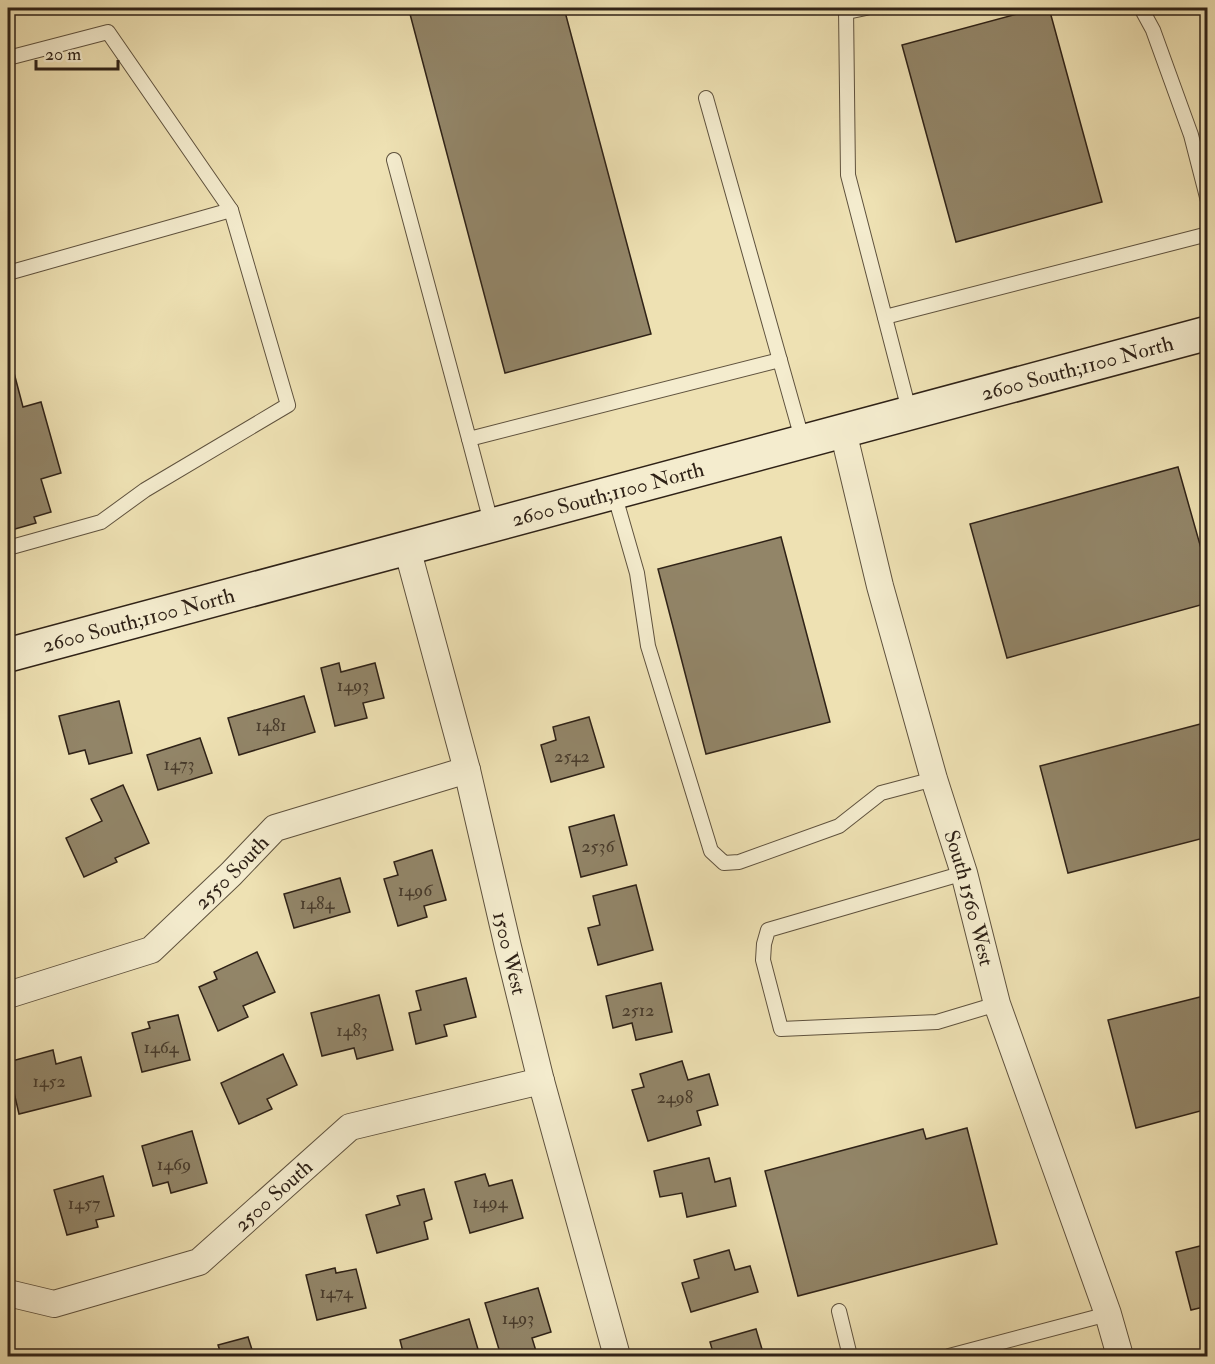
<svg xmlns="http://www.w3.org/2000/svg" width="1215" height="1364" font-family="'IM FELL Double Pica',serif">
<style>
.building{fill:#928568;stroke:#2f2217;stroke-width:1.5}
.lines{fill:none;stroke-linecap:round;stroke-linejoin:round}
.service-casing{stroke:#5f523e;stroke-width:16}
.minor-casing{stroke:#5f523e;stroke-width:28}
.secondary-casing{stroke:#2f2217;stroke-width:36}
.service{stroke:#f4ecce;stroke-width:14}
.minor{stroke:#f4ecce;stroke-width:26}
.secondary{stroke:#f4ecce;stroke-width:33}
.labels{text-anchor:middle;stroke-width:4.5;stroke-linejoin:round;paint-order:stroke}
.number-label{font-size:18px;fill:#483b2b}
.street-label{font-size:21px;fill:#2f2217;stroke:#f4ecce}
</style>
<rect width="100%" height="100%" fill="#eee1b3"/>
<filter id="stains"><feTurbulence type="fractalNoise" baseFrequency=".00333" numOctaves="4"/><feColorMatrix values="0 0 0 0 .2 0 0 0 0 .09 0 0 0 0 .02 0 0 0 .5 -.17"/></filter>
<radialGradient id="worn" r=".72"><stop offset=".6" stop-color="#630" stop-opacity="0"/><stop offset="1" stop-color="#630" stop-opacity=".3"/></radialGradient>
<g class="building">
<polygon points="434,8 564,8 651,334 505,373 410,14"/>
<polygon points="1039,8 1049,8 1102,202 956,242 902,45"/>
<polygon points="8,350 23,407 41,402 61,473 41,479 51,512 34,517 36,523 8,531"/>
<polygon points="1178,467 1208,573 1208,603 1007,658 970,524"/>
<polygon points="781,537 830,722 706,754 658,569"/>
<polygon points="339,663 341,672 375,663 384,698 363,703 367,718 335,726 321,668"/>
<polygon points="304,696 315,732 239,755 228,718"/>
<polygon points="119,701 132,753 89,764 85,750 69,754 59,716"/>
<polygon points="589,717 604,767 551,782 541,745 556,740 553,727"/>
<polygon points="1208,722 1208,837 1068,873 1040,766"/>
<polygon points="200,738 212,773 158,790 147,755"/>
<polygon points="123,785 149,843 115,858 117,862 84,877 66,838 102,821 91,799"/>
<polygon points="614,815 627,865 581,877 569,827"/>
<polygon points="432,850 446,900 424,906 427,917 398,926 384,879 398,875 394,862"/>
<polygon points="340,878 350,912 294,928 284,894"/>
<polygon points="636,885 653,950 598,965 588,928 600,925 593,896"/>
<polygon points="257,952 275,992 243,1006 248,1017 218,1031 199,987 217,979 214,972"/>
<polygon points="466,978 476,1017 444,1025 447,1036 416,1044 409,1013 421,1010 416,991"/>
<polygon points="661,983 672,1032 636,1040 632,1023 613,1028 606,996"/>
<polygon points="379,995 393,1050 357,1059 354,1048 322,1056 311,1013"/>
<polygon points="1208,995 1208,1109 1136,1128 1108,1020"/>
<polygon points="178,1015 190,1060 142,1072 132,1033 150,1028 148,1022"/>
<polygon points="53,1050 56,1064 81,1057 91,1096 19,1114 8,1067 8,1062"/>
<polygon points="283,1054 297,1085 267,1099 272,1109 239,1124 221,1083"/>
<polygon points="682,1061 688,1080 709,1074 718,1105 697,1111 701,1125 648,1141 632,1090 644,1087 640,1074"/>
<polygon points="967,1128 997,1244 798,1296 765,1171 923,1129 926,1139"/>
<polygon points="192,1131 207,1183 171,1193 168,1182 153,1186 142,1146"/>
<polygon points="709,1158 715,1182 730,1178 736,1206 687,1217 682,1193 660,1197 654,1171"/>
<rect x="8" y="1170" width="1" height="48"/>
<polygon points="485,1174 489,1186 512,1180 523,1218 470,1233 455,1182"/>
<polygon points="103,1176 114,1216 96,1220 98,1227 67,1235 54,1190"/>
<polygon points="424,1189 432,1219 424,1222 428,1239 377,1253 366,1215 400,1205 397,1196"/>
<polygon points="1208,1244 1208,1306 1191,1310 1176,1252"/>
<polygon points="729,1250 735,1270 750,1266 758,1292 691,1312 682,1283 699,1278 694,1260"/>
<polygon points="335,1268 336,1273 356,1269 366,1308 317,1320 306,1275"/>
<polygon points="538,1288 551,1332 532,1338 536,1351 517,1356 501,1356 485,1303"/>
<polygon points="469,1319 480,1356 404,1356 400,1340"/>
<polygon points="756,1329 764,1356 714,1356 710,1342"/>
<polygon points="248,1337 254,1356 200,1356 220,1351 218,1345"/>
</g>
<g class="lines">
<defs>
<g id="service">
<polyline points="846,8 848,175 910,414"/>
<polyline points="1141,8 1153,30 1191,135 1208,201"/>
<polyline points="847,12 866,8"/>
<polyline points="8,58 108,32 231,210 8,273"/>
<polyline points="706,98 803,442"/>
<polyline points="394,160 469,439"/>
<polyline points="885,317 1208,234"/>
<polyline points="614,493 637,573 648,646 711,851 724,863 739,862 839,826 881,793 934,779"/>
<polyline points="492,526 469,439 780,360"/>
<polyline points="8,548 101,522 145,490 288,405 231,210"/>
<polyline points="964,873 768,930 764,944 763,960 781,1029 937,1022 997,1004"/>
<polyline points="839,1311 850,1356"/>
<polyline points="949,1356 1108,1314"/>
</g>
<g id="minor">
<path id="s1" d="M 843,431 L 880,586 L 934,779 L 964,873 L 997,1004 L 1108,1314 L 1120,1356"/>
<path id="s2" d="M 407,548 L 467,770 L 508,947 L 541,1081 L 617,1356"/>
<path id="s3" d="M 8,995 L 151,950 L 231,874 L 275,828 L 467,770"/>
<path id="s4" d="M 8,1293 L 54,1304 L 199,1262 L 350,1127 L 541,1081"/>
</g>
<g id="secondary">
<path id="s5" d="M 8,655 L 1208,333"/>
</g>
</defs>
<use href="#service" class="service-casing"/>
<use href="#minor" class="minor-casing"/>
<use href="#secondary" class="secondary-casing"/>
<use href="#service" class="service"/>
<use href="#minor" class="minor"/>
<use href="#secondary" class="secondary"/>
</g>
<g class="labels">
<g class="number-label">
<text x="353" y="691">1493</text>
<text x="271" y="731">1481</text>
<text x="572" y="762">2542</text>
<text x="179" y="770">1473</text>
<text x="598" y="852">2536</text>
<text x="415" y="896">1496</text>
<text x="317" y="909">1484</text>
<text x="638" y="1016">2512</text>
<text x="352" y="1036">1483</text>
<text x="161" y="1053">1464</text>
<text x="49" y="1087">1452</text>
<text x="675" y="1103">2498</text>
<text x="174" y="1170">1469</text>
<text x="490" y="1208">1494</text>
<text x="84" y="1209">1457</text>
<text x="336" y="1298">1474</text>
<text x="518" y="1324">1493</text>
</g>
<g class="street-label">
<text dy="7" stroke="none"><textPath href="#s5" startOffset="1107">2600 South;1100 North</textPath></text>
<text dy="7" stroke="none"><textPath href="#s5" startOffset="621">2600 South;1100 North</textPath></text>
<text dy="7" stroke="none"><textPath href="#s5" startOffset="135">2600 South;1100 North</textPath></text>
<text dy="7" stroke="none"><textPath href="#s3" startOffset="262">2550 South</textPath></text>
<text dy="7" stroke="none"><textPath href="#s1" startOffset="484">South 1560 West</textPath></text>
<text dy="7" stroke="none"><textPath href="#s2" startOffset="418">1500 West</textPath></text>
<text dy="7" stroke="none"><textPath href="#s4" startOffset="298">2500 South</textPath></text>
</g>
</g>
<rect width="1215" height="1364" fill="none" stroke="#eee1b3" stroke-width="30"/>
<rect x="9" y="9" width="1197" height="1346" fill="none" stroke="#2f2217" stroke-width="3"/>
<rect x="15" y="15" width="1185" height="1334" fill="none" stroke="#2f2217" stroke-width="1.5"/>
<path d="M36 60v9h82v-9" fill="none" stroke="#2f2217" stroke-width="3"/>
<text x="45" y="60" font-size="18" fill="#2f2217" stroke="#f4ecce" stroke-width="4.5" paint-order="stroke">20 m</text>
<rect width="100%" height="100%" filter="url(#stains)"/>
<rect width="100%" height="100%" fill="url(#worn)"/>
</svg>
